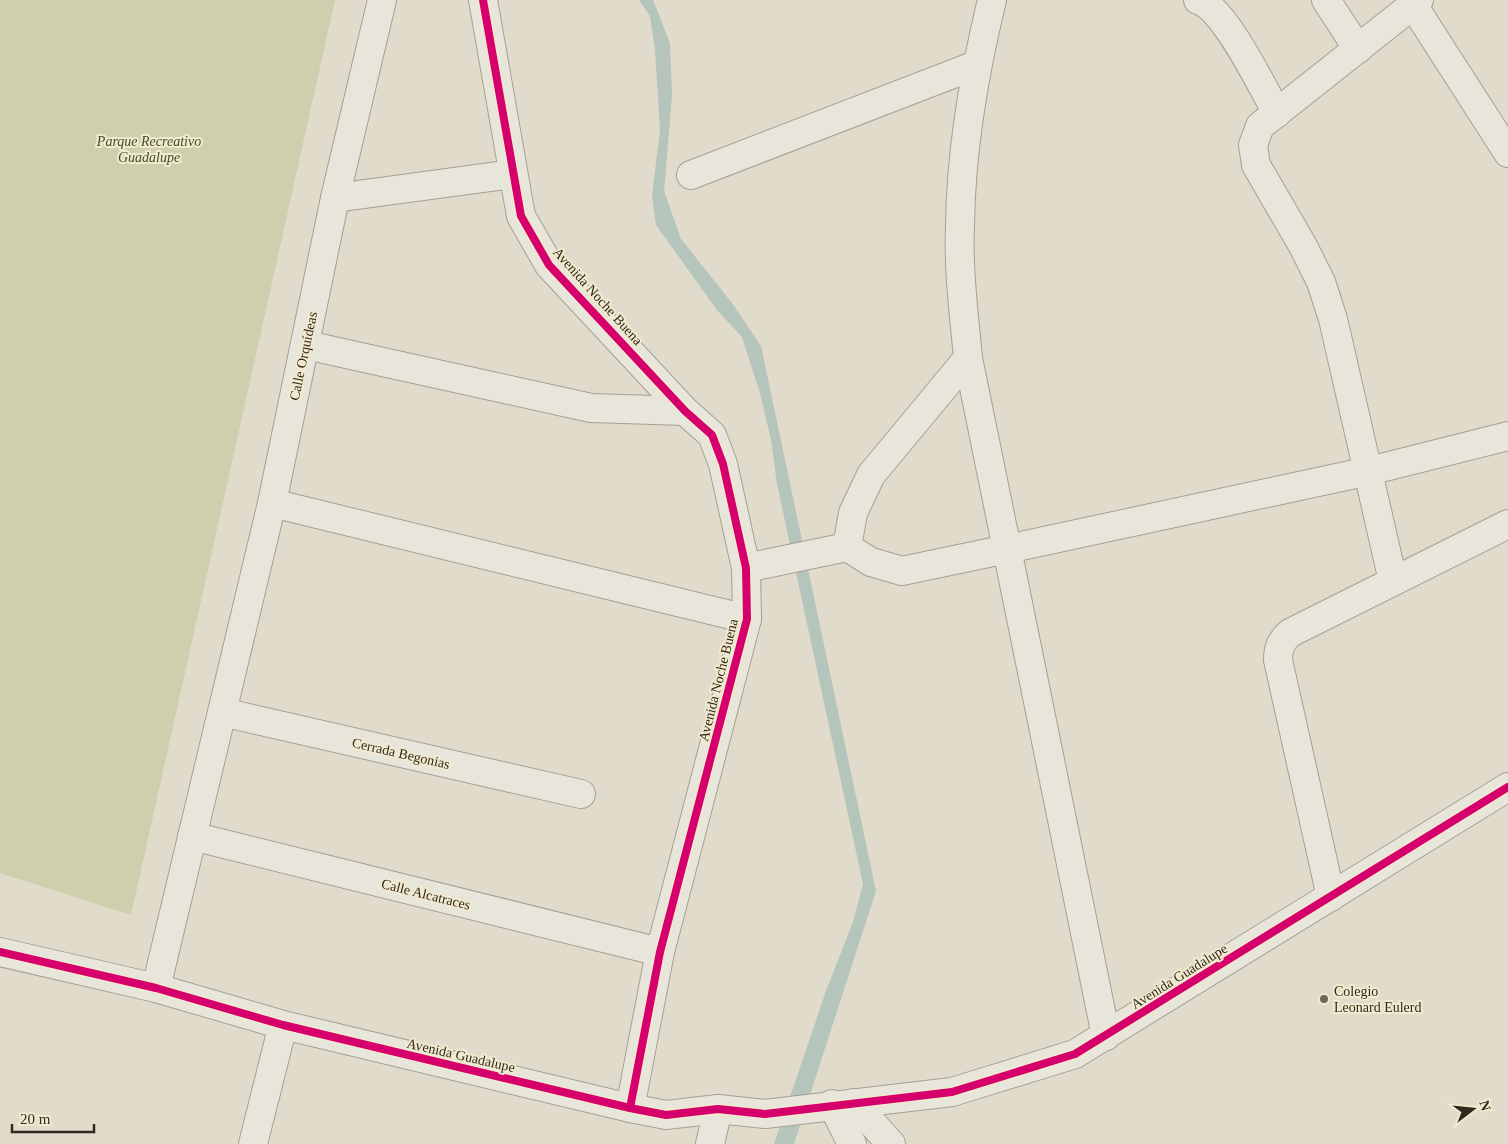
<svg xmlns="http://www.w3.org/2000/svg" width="1508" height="1144" font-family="'Times New Roman',serif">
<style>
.green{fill:#cdcfad}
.water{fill:#b5c5bc}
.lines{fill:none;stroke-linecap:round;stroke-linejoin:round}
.minor-casing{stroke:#a5a094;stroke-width:30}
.minor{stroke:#e8e5db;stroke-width:28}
.cycleway-casing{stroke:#f2eacf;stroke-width:11}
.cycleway{stroke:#d6006c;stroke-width:8}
.poi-dot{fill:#6f675a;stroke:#f2eacf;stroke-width:2}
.labels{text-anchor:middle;stroke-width:4;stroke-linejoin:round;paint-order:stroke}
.park-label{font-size:14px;font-style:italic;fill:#404d25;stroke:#f2eacf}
.street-label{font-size:14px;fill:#32281d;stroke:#f2eacf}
.poi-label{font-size:14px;fill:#32281d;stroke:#f2eacf;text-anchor:start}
</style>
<rect width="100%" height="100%" fill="#e0dbca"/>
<polygon class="green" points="0,0 335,0 131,915 0,873"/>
<polygon class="water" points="639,0 653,0 670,43 672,96 664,191 681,239 732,303 761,346 876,891 794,1144 774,1144 826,991 853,922 863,884 777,484 771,440 760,393 742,337 717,310 656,225 652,196 660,130 655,50 650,16"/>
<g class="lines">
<defs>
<g id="minor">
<polyline points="483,0 521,216 549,265 685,411 712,435 723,464 746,568 747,619 660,952 630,1108"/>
<path d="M 1198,0 C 1225,8 1262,87 1277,113"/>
<polyline points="1326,0 1358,49"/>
<polyline points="1413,5 1508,153"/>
<polyline points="691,175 976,65"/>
<polyline points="335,198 512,174"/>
<polyline points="306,345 591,408 685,411"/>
<polyline points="968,358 1007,549 1369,471 1508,436"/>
<polyline points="272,503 747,619"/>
<polyline points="847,547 871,562 902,571 1007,549 1106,1036"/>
<path d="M 746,568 L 847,547 L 853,513 L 871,475 L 968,358 C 964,314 958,269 960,225 C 961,149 974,74 992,0"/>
<polyline points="1393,581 1333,319 1321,282 1303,246 1256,165 1253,145 1260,126 1419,0"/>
<polyline points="222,712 581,794"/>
<polyline points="192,836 660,952"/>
<path d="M 1331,897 L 1278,660 C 1278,648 1281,641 1290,633 L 1508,524"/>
<polyline points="0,952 156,988 283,1025 630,1108 666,1115 718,1109 765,1114 952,1092 1075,1054 1508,787"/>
<polyline points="156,988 272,503 335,198 382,0"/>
<polyline points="854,1103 891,1144"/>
<polyline points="832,1104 852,1144"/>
<polyline points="253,1144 283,1025"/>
<polyline points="710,1144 718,1109"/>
</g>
</defs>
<use href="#minor" class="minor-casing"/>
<use href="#minor" class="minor"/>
<defs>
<g id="cycleway">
<polyline points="483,0 521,216 549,265 685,411 712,435 723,464 746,568 747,619 660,952 630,1108"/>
<polyline points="0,952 156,988 283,1025 630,1108 666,1115 718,1109 765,1114 952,1092 1075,1054 1508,787"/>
</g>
</defs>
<use href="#cycleway" class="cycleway-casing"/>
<use href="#cycleway" class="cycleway"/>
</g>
<circle class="poi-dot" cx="1324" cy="999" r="5"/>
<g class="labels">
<g class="park-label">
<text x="149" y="146">Parque Recreativo<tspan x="149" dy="16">Guadalupe</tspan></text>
</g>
<g class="street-label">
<text transform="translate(598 296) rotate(48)" y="5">Avenida Noche Buena</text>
<text transform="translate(303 356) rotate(-78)" y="5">Calle Orquídeas</text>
<text transform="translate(718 680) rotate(-76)" y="5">Avenida Noche Buena</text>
<text transform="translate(401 753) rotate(13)" y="5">Cerrada Begonias</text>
<text transform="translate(426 894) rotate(14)" y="5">Calle Alcatraces</text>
<text transform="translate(1179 976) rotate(-32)" y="5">Avenida Guadalupe</text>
<text transform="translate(461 1055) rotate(13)" y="5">Avenida Guadalupe</text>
</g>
<g class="poi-label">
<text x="1334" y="996">Colegio<tspan x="1334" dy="16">Leonard Eulerd</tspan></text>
</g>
</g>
<g transform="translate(1473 1109) rotate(74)" stroke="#f2eacf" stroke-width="4" paint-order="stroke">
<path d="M0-4L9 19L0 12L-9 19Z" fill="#32281d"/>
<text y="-8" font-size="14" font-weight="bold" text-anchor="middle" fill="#32281d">N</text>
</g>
<path d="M12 1124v8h82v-8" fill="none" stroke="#32281d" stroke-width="2.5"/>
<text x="20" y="1124" font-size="15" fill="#32281d" stroke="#f2eacf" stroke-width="4" paint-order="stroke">20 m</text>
</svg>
